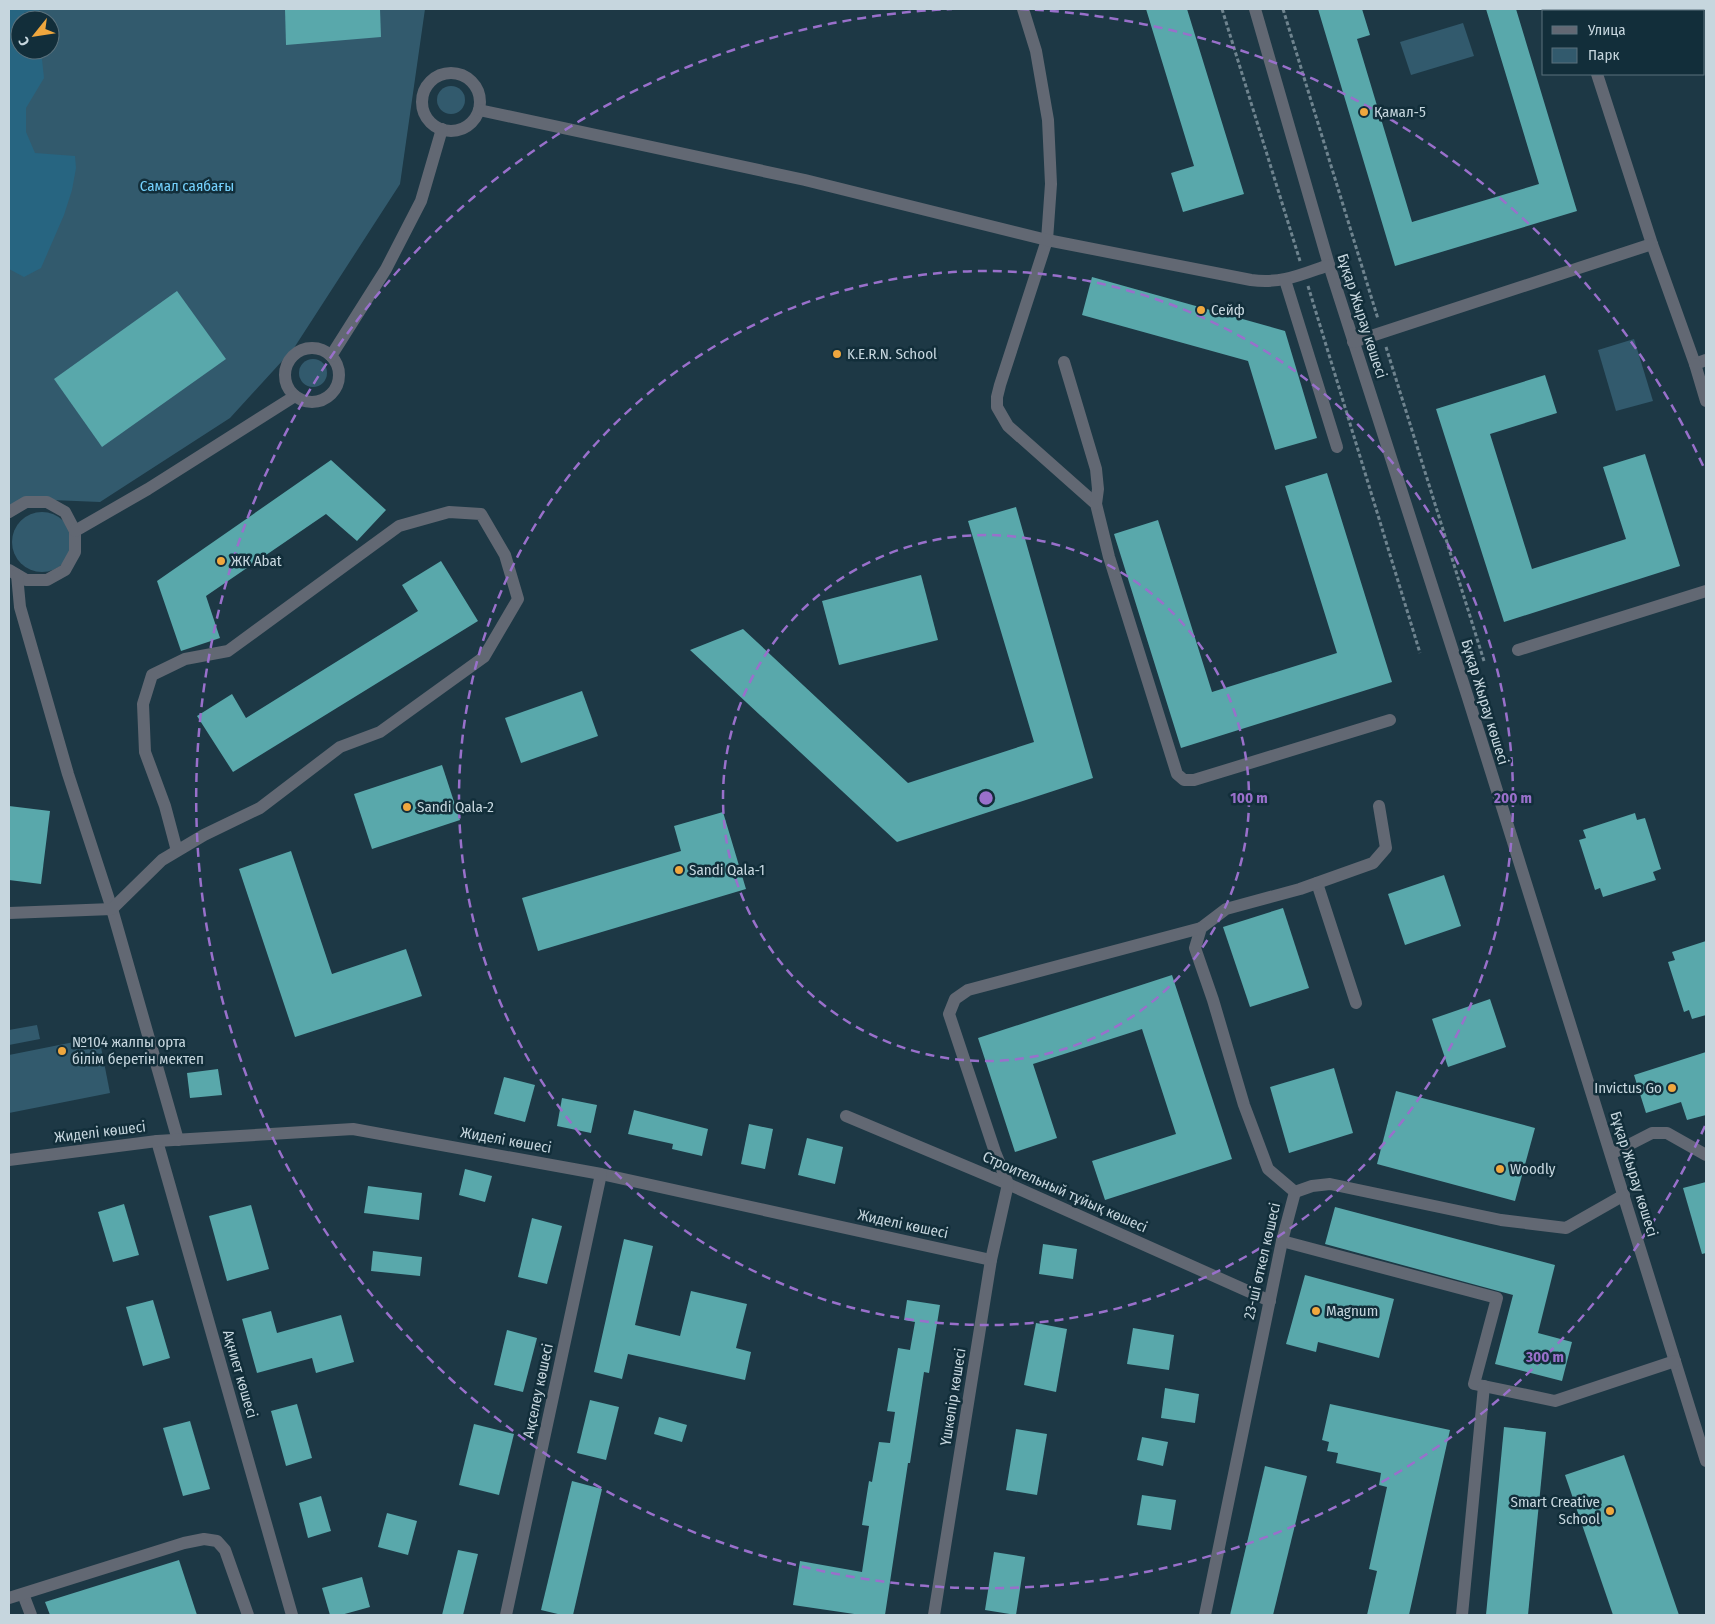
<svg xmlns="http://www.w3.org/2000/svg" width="1715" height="1624" font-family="'Fira Sans Condensed',sans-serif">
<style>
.green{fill:#325a6d;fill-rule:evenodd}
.forest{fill:#276581}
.building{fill:#59a8ab}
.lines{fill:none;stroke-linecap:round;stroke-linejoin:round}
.path{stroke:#6f848f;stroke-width:3;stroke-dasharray:4 2.5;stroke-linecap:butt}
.minor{stroke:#626873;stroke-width:12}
.ring{fill:none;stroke:#9970cb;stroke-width:2.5;stroke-dasharray:9 6}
.poi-dot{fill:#efa73e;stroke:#122e3a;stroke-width:2}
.labels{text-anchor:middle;stroke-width:5;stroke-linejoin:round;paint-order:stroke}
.poi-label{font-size:15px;fill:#c6d6de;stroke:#122e3a;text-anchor:start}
.park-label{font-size:15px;fill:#75d1fc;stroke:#122e3a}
.street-label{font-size:15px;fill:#c6d6de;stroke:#122e3a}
.centre{fill:#9970cb;stroke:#122e3a;stroke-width:2.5}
.ring-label{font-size:15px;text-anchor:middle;font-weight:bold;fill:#9970cb;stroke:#122e3a;stroke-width:5;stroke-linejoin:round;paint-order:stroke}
</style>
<rect width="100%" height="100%" fill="#1d3845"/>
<g class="green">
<path d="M 9,9 L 425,9 L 400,184 L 294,348 L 230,418 L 100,502 L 27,499 L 9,511 ZM 20,20 L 50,20 L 50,50 L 20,50 Z"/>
<polygon points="1463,23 1474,56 1411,75 1400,42"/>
<circle cx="451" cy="100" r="14"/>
<polygon points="1634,339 1653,401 1616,411 1598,350"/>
<circle cx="313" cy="373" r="14"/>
<circle cx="42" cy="542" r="30"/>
<polygon points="37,1025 40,1039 9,1045 9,1030"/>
<polygon points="99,1037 110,1093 9,1113 9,1055"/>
</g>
<polygon class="forest" points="9,9 39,9 39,20 20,20 20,50 41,50 44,78 26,108 26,132 35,153 75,156 76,168 72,190 64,215 41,268 24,277 9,269"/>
<g class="building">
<polygon points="285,9 380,9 381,37 286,45"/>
<polygon points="1146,9 1187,9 1244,194 1183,212 1171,173 1194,166"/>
<polygon points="1318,9 1362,9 1370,35 1357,39 1412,222 1539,184 1486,9 1516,9 1577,211 1395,266"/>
<polygon points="1092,277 1285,331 1317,438 1275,450 1248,361 1082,315"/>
<polygon points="177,291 226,359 102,447 54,379"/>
<polygon points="1545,375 1557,413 1490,434 1532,569 1626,539 1603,467 1645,454 1680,566 1504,622 1436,409"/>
<polygon points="331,460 386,510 357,541 326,514 206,596 220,638 181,651 157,581"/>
<polygon points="1327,473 1392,682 1181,748 1114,534 1158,520 1212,692 1337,653 1285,486"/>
<polygon points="1016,507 1093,778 897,842 690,650 743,629 908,783 1034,742 968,521"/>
<polygon points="441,561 478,621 233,772 197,716 232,694 246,718 418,611 402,585"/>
<polygon points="921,575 938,640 839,665 822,601"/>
<polygon points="582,691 598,736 521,763 505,718"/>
<polygon points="442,765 460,820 372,849 354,794"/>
<polygon points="9,806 50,811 41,884 9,880"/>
<polygon points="723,812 746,889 538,951 522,898 681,851 674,826"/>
<polygon points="1635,813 1637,820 1645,818 1661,869 1653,872 1656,880 1603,897 1600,888 1595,890 1579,840 1586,838 1583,830"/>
<polygon points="291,851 332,974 406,949 422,996 295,1037 239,869"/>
<polygon points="1444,875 1461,926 1405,945 1388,894"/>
<polygon points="1283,908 1309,988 1250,1007 1223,927"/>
<polygon points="1706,941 1706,1015 1692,1019 1689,1010 1684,1012 1668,962 1675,960 1672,952"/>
<polygon points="1172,975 1232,1159 1105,1200 1092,1161 1176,1134 1142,1029 1033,1064 1057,1138 1015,1152 978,1038"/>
<polygon points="1490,999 1506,1047 1448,1067 1432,1019"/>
<polygon points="1706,1052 1706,1115 1687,1120 1681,1102 1646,1113 1634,1075"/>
<polygon points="1334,1068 1353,1133 1289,1153 1270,1087"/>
<polygon points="218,1069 222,1095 190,1098 187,1073"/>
<polygon points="504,1077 535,1085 525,1122 494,1114"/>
<polygon points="1396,1091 1535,1128 1515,1201 1377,1164"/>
<polygon points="562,1098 597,1105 591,1133 557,1126"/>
<polygon points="634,1110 708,1129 702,1156 672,1149 673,1144 628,1134"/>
<polygon points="749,1124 773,1129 765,1169 741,1164"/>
<polygon points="807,1138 843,1147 835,1184 798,1175"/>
<polygon points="465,1169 492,1176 485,1202 459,1195"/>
<polygon points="1706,1182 1706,1253 1702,1254 1683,1188"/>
<polygon points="368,1186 422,1193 419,1220 364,1213"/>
<polygon points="124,1204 139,1255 113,1262 98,1212"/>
<polygon points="251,1205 269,1269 227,1281 209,1216"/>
<polygon points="1335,1207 1555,1265 1538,1333 1572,1342 1562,1381 1495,1364 1513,1295 1325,1244"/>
<polygon points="532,1218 562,1226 547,1284 518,1277"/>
<polygon points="624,1239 653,1246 635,1325 680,1336 691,1291 747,1304 736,1348 751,1352 745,1380 628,1354 622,1379 594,1372"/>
<polygon points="1043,1244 1077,1249 1073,1279 1039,1274"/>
<polygon points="373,1251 422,1257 420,1276 371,1271"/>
<polygon points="1305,1275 1394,1299 1379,1358 1318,1342 1316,1352 1286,1344"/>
<polygon points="153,1300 170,1358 143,1366 126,1307"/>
<polygon points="907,1300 940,1305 929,1373 924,1372 910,1463 908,1463 885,1615 861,1615 793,1605 800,1561 862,1572 869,1526 862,1525 869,1481 872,1482 879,1442 890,1443 895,1412 887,1411 898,1348 910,1350 915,1322 904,1320"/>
<polygon points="271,1311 277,1333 341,1315 354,1362 316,1373 312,1358 257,1373 242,1319"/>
<polygon points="1036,1323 1067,1329 1056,1392 1024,1385"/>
<polygon points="1133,1328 1174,1335 1169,1370 1127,1364"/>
<polygon points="507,1330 537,1338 523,1392 494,1385"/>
<polygon points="1165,1388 1199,1394 1195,1423 1161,1418"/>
<polygon points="590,1400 619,1407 606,1460 577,1453"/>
<polygon points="297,1404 312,1458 286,1466 271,1411"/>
<polygon points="1330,1404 1450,1430 1409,1615 1367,1615 1377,1571 1369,1569 1387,1487 1379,1485 1381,1473 1336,1463 1338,1453 1327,1451 1329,1442 1322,1440"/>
<polygon points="659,1417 687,1425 682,1442 654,1434"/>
<polygon points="190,1421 210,1489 183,1496 163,1428"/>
<polygon points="474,1424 514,1434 499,1495 459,1485"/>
<polygon points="1504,1427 1546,1432 1528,1615 1486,1615"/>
<polygon points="1016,1429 1047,1434 1037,1495 1006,1490"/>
<polygon points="1142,1437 1168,1442 1163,1466 1137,1460"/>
<polygon points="1624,1455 1679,1615 1613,1615 1565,1475"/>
<polygon points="1265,1466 1307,1476 1273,1615 1230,1615"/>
<polygon points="572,1481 602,1489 573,1615 562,1615 541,1610"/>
<polygon points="1142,1495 1176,1500 1171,1530 1137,1525"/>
<polygon points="321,1496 331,1531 308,1538 299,1503"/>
<polygon points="387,1513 417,1521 408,1555 378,1547"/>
<polygon points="458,1550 478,1554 463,1615 442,1615"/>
<polygon points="994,1552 1025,1557 1016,1615 985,1610"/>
<polygon points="179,1560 197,1615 50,1615 45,1602"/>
<polygon points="362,1577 370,1607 341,1615 330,1615 322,1588"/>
</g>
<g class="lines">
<g class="path">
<polyline points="1222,9 1300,261"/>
<polyline points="1283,9 1378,319"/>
<polyline points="1308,286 1420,653"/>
<polyline points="1386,347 1484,661"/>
</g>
<g class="minor">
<polyline points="1023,9 1036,51 1048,120 1051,184 1047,240 1000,385 997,397 997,407 1008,426 1096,504 1109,557 1177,774 1184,780 1194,780 1390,720"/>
<path d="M 1255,9 L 1329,265 L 1468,698 C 1547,952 1628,1207 1706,1461"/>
<polyline points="1576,9 1577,11"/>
<circle cx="451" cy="102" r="29"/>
<polyline points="1597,74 1652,244 1695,364 1706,360"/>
<path d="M 479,110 L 805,180 L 1047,240 L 1251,280 C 1282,284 1300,275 1329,265"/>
<polyline points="1285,280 1337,447"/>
<polyline points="1353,342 1652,244"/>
<circle cx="312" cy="375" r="27"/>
<polyline points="331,356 386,269 421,201 442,129"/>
<polyline points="1064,362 1096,469 1098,489 1096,504"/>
<polyline points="1695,364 1706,401"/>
<polyline points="9,512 26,502 47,502 65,512 75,531 75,552 65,570 47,580 26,580 9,570"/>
<polyline points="75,531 148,489 295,396"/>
<polyline points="17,575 20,607 68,774 112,909 178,1140"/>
<polyline points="1518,650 1706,591"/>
<polyline points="1317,883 1356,1003"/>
<polyline points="9,913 112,909 162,860 204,835 260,808 340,747 380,732 484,657 518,599 505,555 481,514 449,512 399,526 228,651 185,659 152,675 143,704 145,752 165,806 177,851"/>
<polyline points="846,1116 1008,1184 1270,1301"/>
<polyline points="157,1141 292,1615"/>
<polyline points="1611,1154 1652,1133 1667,1133 1706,1155"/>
<polyline points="9,1160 157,1141 353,1129 601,1174 991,1260"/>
<polyline points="1295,1192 1268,1169 1244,1105 1213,1000 1195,948 1201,928 1226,909 1300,889 1373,863 1386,848 1379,806"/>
<polyline points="1282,1241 1497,1298 1474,1384 1555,1401 1675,1361"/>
<polyline points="23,1594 31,1615"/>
<polyline points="9,1598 184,1543 204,1539 217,1541 225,1550 248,1615"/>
<polyline points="506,1615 601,1174"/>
<polyline points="934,1615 991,1260 1008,1184 995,1152 949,1014 955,999 968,990 1201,928"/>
<polyline points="1205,1615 1282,1241 1295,1192 1312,1186 1330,1184 1501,1220 1566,1228 1624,1195"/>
<polyline points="1462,1615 1484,1386"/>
</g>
</g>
<g class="ring">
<circle cx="986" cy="798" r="263"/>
<circle cx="986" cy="798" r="527"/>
<path d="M1705 1126A790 790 0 1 1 952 9M1020 9A790 790 0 0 1 1705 470"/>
</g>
<g class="poi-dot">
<circle cx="1364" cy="112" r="5"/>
<circle cx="1201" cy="310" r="5"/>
<circle cx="837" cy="354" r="5"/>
<circle cx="221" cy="561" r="5"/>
<circle cx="407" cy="807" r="5"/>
<circle cx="679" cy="870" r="5"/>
<circle cx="62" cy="1051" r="5"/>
<circle cx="1672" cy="1088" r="5"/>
<circle cx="1500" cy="1169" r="5"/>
<circle cx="1316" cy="1311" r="5"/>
<circle cx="1610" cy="1511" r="5"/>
</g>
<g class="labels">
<g class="poi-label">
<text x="1374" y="117">Қамал-5</text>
<text x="1211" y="315">Сейф</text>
<text x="847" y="359">K.E.R.N. School</text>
<text x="231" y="566">ЖК Abat</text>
<text x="417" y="812">Sandi Qala-2</text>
<text x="689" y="875">Sandi Qala-1</text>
<text x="72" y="1047">№104 жалпы орта<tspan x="72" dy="17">білім беретін мектеп</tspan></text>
<text x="1662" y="1093" text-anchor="end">Invictus Go</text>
<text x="1510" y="1174">Woodly</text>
<text x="1326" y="1316">Magnum</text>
<text x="1600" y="1507" text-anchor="end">Smart Creative<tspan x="1600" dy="17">School</tspan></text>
</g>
<g class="park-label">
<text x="187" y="191">Самал саябағы</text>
</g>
<g class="street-label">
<text transform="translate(1362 316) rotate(72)" y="5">Бұқар Жырау көшесі</text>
<text transform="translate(1485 702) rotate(73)" y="5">Бұқар Жырау көшесі</text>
<text transform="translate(100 1132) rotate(-7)" y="5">Жиделі көшесі</text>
<text transform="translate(506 1140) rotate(10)" y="5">Жиделі көшесі</text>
<text transform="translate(1634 1174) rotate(73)" y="5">Бұқар Жырау көшесі</text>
<text transform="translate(1065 1192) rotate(24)" y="5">Строительный тұйық көшесі</text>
<text transform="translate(903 1224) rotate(12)" y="5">Жиделі көшесі</text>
<text transform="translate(1262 1261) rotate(-77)" y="5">23-ші өткел көшесі</text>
<text transform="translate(240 1374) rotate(74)" y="5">Ақниет көшесі</text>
<text transform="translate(538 1391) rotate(-78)" y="5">Ақселеу көшесі</text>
<text transform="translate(953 1397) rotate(-81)" y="5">Үшкөпір көшесі</text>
</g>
</g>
<circle cx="986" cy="798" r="8" class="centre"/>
<g class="ring-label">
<text x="1249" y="803">100 m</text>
<text x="1513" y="803">200 m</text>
<text x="1545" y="1362">300 m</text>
</g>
<rect width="1715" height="1624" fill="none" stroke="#c6d6de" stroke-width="20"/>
<rect x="1542" y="10" width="162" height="65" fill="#122e3a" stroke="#5a717c"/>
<rect x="1552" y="26" width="25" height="8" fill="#626873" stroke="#5a717c"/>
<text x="1588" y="35" font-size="15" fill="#c6d6de">Улица</text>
<rect x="1552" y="48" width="25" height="15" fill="#325a6d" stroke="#5a717c"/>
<text x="1588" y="60" font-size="15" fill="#c6d6de">Парк</text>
<g transform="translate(35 35) rotate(240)"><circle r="24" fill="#122e3a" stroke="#5a717c"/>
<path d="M0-4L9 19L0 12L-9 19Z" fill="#efa73e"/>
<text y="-8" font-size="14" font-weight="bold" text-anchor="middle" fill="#c6d6de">С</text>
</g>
</svg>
